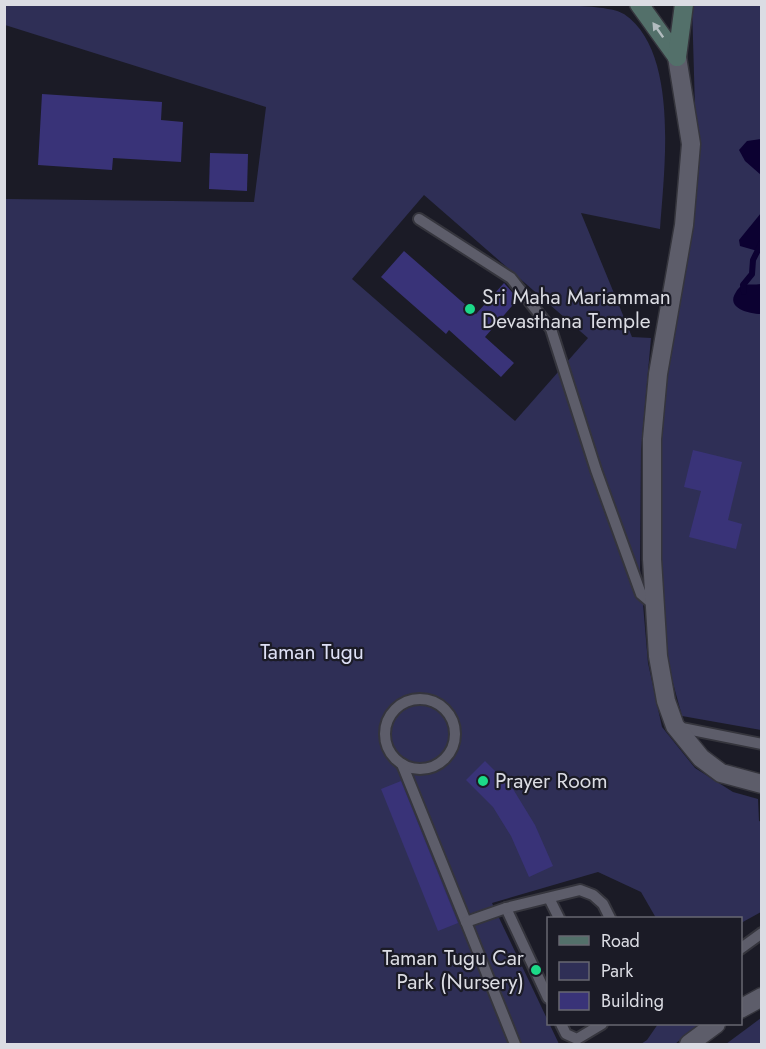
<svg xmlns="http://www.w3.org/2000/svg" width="766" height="1049" font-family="Jost,sans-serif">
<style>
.green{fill:#2f2f56;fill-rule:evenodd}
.water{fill:#0c0131}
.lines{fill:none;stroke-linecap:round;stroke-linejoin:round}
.stream{stroke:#0c0131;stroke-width:6}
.building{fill:#393378}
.lane-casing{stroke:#35353d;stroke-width:14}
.street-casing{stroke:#35353d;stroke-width:21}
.secondary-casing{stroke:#35353d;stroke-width:21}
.lane{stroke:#5d5d6a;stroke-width:10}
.street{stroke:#5d5d6a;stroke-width:18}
.secondary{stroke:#53706a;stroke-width:18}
.oneway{fill:#b2bcbf}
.poi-dot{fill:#1cd988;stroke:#1b1b26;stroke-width:2}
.labels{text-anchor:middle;stroke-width:4.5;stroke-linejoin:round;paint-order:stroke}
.poi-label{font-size:21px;fill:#dbdce3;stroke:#1b1b26;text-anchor:start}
.park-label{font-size:21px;fill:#dee0f5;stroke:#1b1b26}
</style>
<rect width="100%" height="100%" fill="#1b1b26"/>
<g class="green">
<path d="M 501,4 C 526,6 606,2 624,14 C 680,52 664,171 660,229 L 581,213 L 632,337 L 651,338 L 641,450 L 640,569 L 648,663 L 662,727 L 695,768 L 733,792 L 758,799 L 759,821 L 762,822 L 761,912 L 741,923 L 740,918 L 656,918 L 641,892 L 598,872 L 492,903 L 559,1044 L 5,1044 L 5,199 L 254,202 L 266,107 L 5,25 L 5,5 ZM 424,195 L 588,338 L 515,421 L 352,279 Z"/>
<polygon points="692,5 761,5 761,730 682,716 668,665 658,517 662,386 696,143"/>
<polygon points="761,1018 761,1044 726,1044"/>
<polygon points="658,1024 699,1024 675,1044 641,1044 647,1040"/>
</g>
<g class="water">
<polygon points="761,139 762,139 761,175 745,161 739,150 747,141"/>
<polygon points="761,213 761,252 740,246 739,240"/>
<path d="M 761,284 L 761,314 C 749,314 725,308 736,292 C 737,290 740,286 743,285 C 747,284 755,285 761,284 Z"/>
</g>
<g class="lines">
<polyline class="stream" points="744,292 743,285 752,274 753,260 762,242"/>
</g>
<g class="building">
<polygon points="42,94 162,102 161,120 183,122 181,162 113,158 112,170 38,165"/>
<polygon points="210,153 248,154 247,191 209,189"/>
<polygon points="404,251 476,314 504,283 518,299 485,337 514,363 501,377 449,330 446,334 381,277"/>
<polygon points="693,450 742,462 728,520 742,524 736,549 689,537 701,491 684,487"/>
<polygon points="485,761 513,789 535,825 553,866 529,877 511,836 493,807 466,780"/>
<polygon points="401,781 458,923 438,931 381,789"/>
</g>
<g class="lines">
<defs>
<g id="lane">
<polyline points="419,219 511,278 551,329 596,470 641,594 655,606"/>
<circle cx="420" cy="734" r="35"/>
<polyline points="677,727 762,744"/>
<polyline points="402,764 466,922"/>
<polyline points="549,898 559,918"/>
<polyline points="506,908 548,998"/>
<polyline points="740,949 762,933"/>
<polyline points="561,1024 566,1034 577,1039 602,1024"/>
<polyline points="515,1044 466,922 506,908 580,890 593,895 603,904 610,918"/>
</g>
<g id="street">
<polyline points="677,57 691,144 684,225 658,374 652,439 652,559 658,656 666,701 675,726 701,758 721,773 762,784"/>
<polyline points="740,1009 762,997"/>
<polyline points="689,1044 716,1024"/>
</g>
<g id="secondary">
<polyline points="639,4 677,57"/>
<polyline points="677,57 684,4"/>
</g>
</defs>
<use href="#lane" class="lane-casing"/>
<use href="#street" class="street-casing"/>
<use href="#secondary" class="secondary-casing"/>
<use href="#lane" class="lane"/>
<use href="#street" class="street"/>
<use href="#secondary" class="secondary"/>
</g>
<defs><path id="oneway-solid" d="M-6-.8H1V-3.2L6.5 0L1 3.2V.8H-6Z" transform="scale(1.5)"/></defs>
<use class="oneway" href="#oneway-solid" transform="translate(658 30) rotate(-125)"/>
<g class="poi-dot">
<circle cx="470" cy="309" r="6"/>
<circle cx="483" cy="781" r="6"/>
<circle cx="536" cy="970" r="6"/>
</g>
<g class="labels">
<g class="poi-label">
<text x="482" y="304">Sri Maha Mariamman<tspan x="482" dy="24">Devasthana Temple</tspan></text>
<text x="495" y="788">Prayer Room</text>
<text x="524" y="965" text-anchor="end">Taman Tugu Car<tspan x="524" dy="24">Park (Nursery)</tspan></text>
</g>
<g class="park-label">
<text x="312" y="659">Taman Tugu</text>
</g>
</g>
<rect width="766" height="1049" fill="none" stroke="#dbdce3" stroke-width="12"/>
<rect x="547" y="917" width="195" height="108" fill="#1b1b26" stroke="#686872" stroke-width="1.5"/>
<rect x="559" y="936" width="30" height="9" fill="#53706a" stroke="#686872" stroke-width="1.5"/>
<text x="601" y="947" font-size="18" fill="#dbdce3">Road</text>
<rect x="559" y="962" width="30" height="18" fill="#2f2f56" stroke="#686872" stroke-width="1.5"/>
<text x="601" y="977" font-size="18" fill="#dbdce3">Park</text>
<rect x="559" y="992" width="30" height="18" fill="#393378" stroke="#686872" stroke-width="1.5"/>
<text x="601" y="1007" font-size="18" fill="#dbdce3">Building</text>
</svg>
